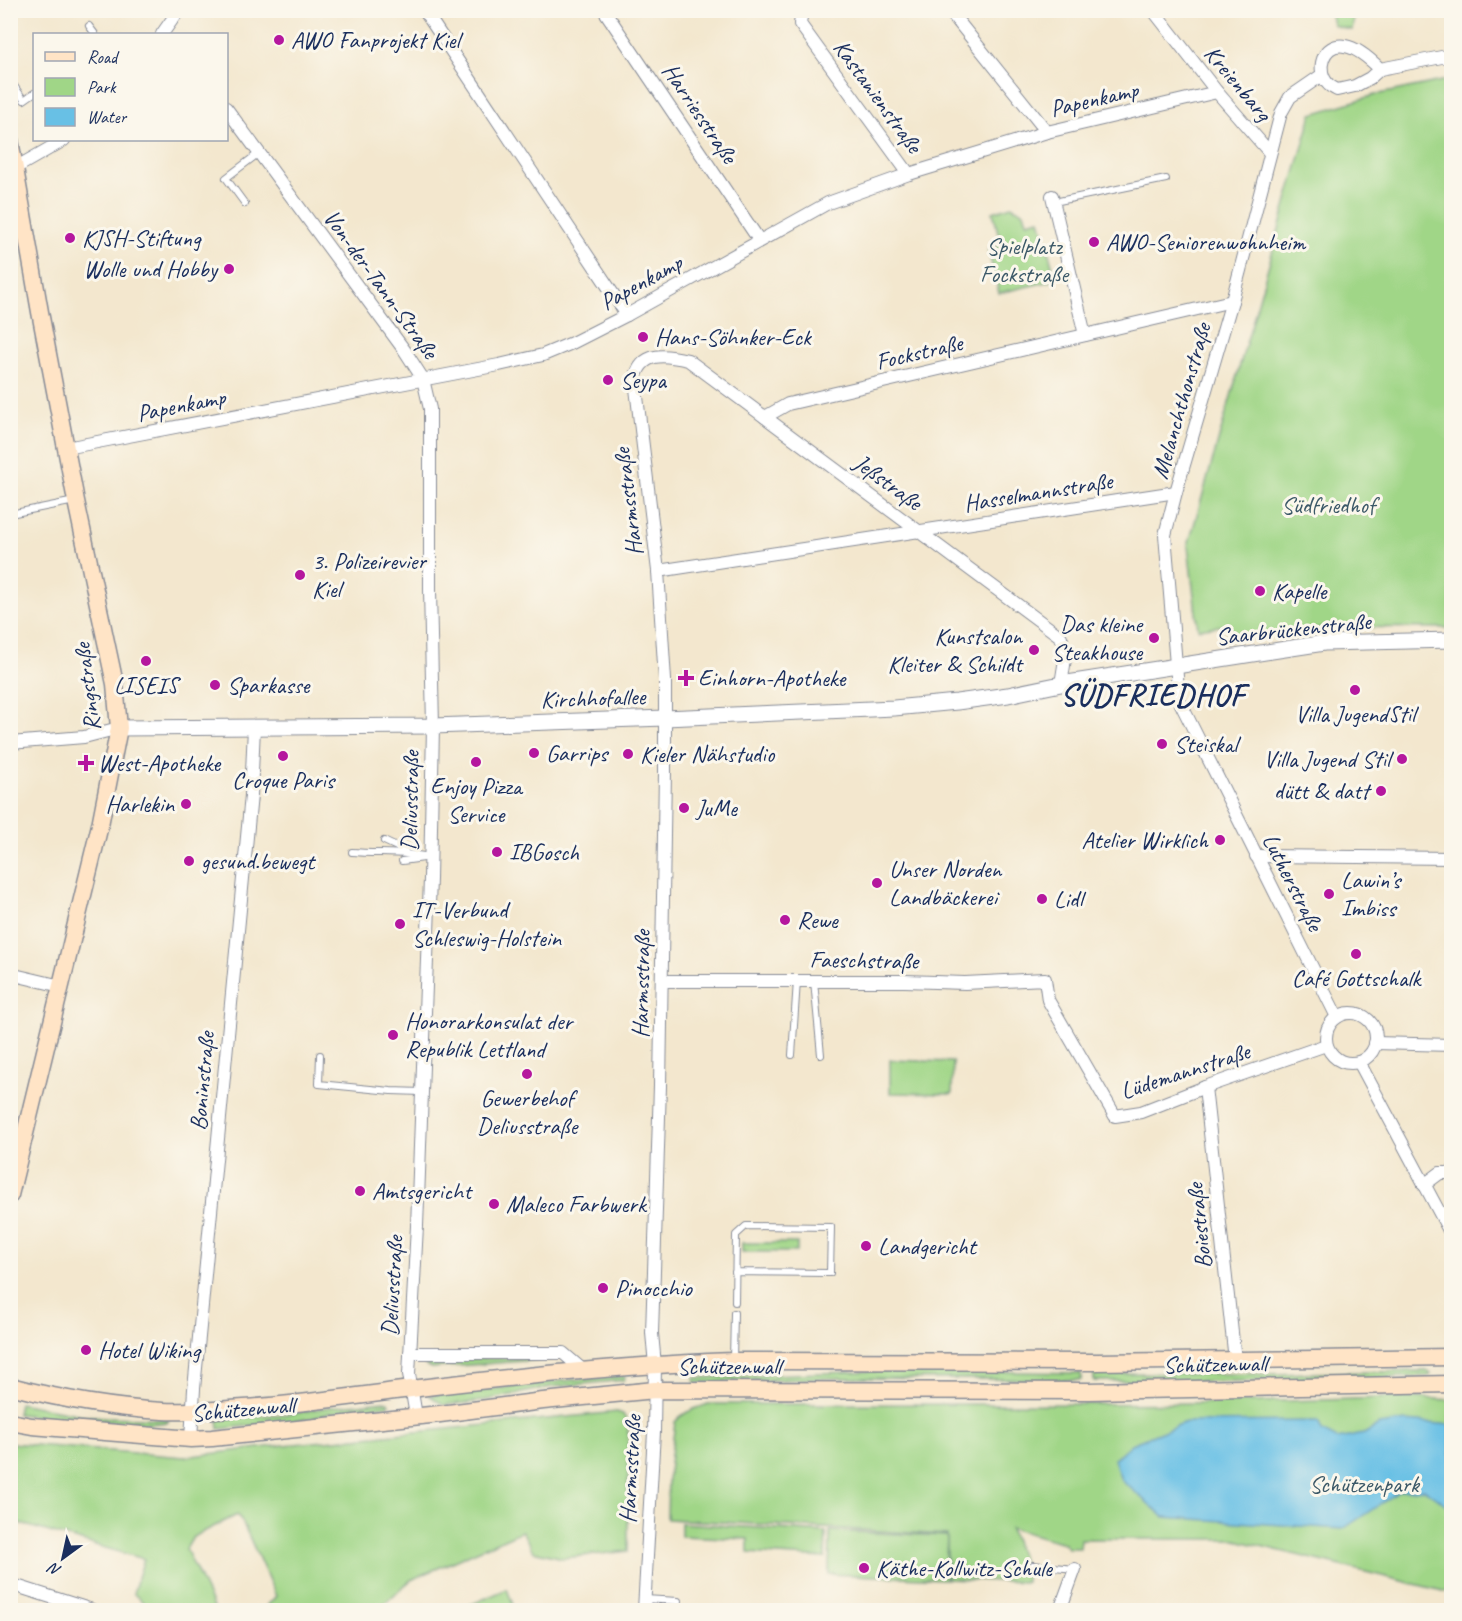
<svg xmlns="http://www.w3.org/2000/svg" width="1462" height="1621" font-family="Caveat,sans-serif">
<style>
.green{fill:#a0d687;stroke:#5e8272;stroke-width:1.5}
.water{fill:#68c0e5;stroke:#4278a2;stroke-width:1.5}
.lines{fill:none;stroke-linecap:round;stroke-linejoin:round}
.service-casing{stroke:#878b96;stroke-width:8}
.minor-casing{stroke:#878b96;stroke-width:14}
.tertiary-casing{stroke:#878b96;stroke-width:17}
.secondary-casing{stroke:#878b96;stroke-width:19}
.service{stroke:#fff;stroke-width:6}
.minor{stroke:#fff;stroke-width:12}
.tertiary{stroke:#fff;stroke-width:15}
.secondary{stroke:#ffe4c6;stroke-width:16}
.poi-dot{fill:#b5179e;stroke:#fbf7ec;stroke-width:2}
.labels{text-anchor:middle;stroke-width:6;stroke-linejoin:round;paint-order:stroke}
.poi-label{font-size:24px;fill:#1b2f5e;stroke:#fbf7ec;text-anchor:start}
.street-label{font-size:24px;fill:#1b2f5e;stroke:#fbf7ec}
.park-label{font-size:24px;fill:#3c5968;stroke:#fbf7ec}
.district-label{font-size:30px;font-weight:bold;letter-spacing:1.5px;fill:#1b2f5e;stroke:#fbf7ec}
</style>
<rect width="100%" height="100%" fill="#fbf7ec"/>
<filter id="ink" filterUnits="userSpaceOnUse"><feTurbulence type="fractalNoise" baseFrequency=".0167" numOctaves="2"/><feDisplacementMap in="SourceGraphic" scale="12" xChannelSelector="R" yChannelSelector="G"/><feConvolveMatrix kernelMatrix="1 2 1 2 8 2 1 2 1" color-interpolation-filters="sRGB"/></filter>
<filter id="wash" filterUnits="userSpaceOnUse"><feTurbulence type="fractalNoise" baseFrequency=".008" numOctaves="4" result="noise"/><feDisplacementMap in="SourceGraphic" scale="24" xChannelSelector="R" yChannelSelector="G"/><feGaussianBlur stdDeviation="1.35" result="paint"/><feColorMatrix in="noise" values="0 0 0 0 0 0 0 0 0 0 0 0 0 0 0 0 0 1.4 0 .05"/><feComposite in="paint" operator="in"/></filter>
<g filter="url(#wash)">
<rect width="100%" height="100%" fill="#f3e7ce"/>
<g class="green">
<polygon points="1330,11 1355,11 1352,30 1333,25"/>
<polygon points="1451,79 1451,628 1327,627 1230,640 1227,625 1198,629 1188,546 1312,114 1375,95"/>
<polygon points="1011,206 1024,212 1027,222 1040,219 1056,280 999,293 988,250 1001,245 993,212"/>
<polygon points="890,1060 953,1062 952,1094 890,1093"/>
<rect x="742" y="1243" width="55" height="9"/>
<polygon points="550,1358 549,1359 431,1368 425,1365 425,1359"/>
<polygon points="901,1370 1081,1373 1081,1380 839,1378 695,1383 694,1378"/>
<polygon points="1427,1371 1431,1374 1429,1376 1304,1381 1094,1381 1094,1373 1268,1374"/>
<path d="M 623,1376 L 625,1377 L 624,1380 L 551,1387 L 476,1402 L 443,1405 L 429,1395 C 494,1391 558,1379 623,1376 Z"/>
<path d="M 1404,1397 L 1451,1400 L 1451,1593 L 1232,1539 L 1081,1539 L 1080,1548 L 1068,1548 L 1064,1543 L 1010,1528 L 1026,1571 L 1026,1582 L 947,1579 L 947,1535 L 667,1519 L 668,1480 L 675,1422 C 684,1411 695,1409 708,1404 C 940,1404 1172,1407 1404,1397 Z"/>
<polygon points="385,1401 388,1402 389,1405 329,1413 313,1418 285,1422 219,1429 218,1418 290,1414 323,1408"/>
<polygon points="19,1403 82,1415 105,1417 168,1419 168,1422 150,1424 85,1421 17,1414"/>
<polygon points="617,1412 623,1414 628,1423 628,1551 563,1558 533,1551 522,1531 411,1580 377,1610 263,1610 276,1596 242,1521 237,1515 193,1537 186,1549 215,1610 164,1610 146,1605 133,1593 144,1559 11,1521 11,1443 184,1457 284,1445"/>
<polygon points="681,1523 826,1532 825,1558 748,1553 748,1539 681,1536"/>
<polygon points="830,1531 947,1536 945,1579 829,1574"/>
<polygon points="507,1589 515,1610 458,1610"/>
</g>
<polygon class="water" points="1318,1421 1322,1431 1337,1439 1364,1434 1379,1425 1406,1421 1451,1425 1451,1508 1424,1489 1400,1491 1343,1529 1164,1517 1121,1480 1114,1459 1131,1444 1186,1422"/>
</g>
<g filter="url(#ink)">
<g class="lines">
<defs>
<g id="service">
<polyline points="89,26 95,34"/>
<polyline points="10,80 24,100 34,93"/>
<polyline points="1054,202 1166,179"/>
<polyline points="245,204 226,178 259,153"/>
<polyline points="10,514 75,501"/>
<polyline points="384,841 405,851"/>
<path d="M 352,852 C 378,854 404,852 430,857"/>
<polyline points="402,861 424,858"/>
<polyline points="814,981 821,1055"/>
<polyline points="320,1055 319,1084 391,1091 422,1092"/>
<polyline points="792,1055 797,981"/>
<polyline points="735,1302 736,1235 746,1226 831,1227 830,1273 735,1272"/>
<polyline points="733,1360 734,1313"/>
<polyline points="1033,1565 1075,1569"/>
<polyline points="645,1599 678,1601"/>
</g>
<g id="minor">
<polyline points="424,10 627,315"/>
<polyline points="604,10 759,240"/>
<polyline points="802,10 800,24 909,174"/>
<polyline points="949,10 1047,132"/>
<polyline points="1153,10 1217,92 1270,153"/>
<polyline points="162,34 179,10"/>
<path d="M 1380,69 C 1371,60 1358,48 1345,46 C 1323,42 1314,71 1329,85 C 1331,87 1334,88 1337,90 L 1355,86 L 1370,78 L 1380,69 L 1452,55"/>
<polyline points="1322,75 1290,97 1281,113 1232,301 1176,492 1165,535 1179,700 1337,1017"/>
<polyline points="226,108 405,351 423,379 430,409 430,590 433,726 430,879 417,1226 409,1374 416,1416"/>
<polyline points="10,171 64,140"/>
<polyline points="1052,196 1085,335"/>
<polyline points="765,417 788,404 1232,301"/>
<polyline points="66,448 499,365 543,355 572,343 627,315 828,203 909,174 1047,132 1217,92"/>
<polyline points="658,571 1176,492"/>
<polyline points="10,743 84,737 119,728"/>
<polyline points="1256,856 1452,858"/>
<polyline points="10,974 61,986"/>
<polyline points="662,981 905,981 965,983 1045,979 1048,1000 1115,1116 1141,1112 1205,1087 1326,1045"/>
<circle cx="1351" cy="1038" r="25"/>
<polyline points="1375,1043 1452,1045"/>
<polyline points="1359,1062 1452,1236"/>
<polyline points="1205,1087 1235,1360"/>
<polyline points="1424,1185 1440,1173 1452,1173"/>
<polyline points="410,1353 563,1353 584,1371"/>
<polyline points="191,1439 194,1389 251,795 254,727"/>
<polyline points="10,1584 92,1610"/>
<path d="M 644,1610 L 654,1432 L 655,1365 L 652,1333 L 660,1086 L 665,772 L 665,680 L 658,571 L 635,380 C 641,350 666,355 688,360 L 1061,637 L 1066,653 L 1061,684"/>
<polyline points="1060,1610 1075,1569"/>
</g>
<polyline id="tertiary" points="119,728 433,726 665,718 894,708 957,702 1008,695 1061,684 1324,643 1452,640"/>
<g id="secondary">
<polyline points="10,140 40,312 76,501 115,684 119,728 100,825 10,1195"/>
<path d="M 10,1386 C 60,1399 112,1408 163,1411 C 190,1412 217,1410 244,1408 C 300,1404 356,1396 411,1389 C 518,1376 625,1365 733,1361 L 1097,1362 L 1452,1357"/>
<polyline points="10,1422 32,1426 191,1439 212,1438 440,1414 543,1401 655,1390 1089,1391 1452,1384"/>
</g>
</defs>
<use href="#service" class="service-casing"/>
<use href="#minor" class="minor-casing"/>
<use href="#tertiary" class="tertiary-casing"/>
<use href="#secondary" class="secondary-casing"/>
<use href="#service" class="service"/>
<use href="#minor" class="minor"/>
<use href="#tertiary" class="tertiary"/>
<use href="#secondary" class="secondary"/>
</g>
</g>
<g class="poi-dot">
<circle cx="279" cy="40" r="6"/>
<circle cx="70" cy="238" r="6"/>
<circle cx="1094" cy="242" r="6"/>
<circle cx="229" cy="269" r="6"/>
<circle cx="643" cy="337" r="6"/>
<circle cx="608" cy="380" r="6"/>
<circle cx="300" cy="575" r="6"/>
<circle cx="1260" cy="591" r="6"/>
<circle cx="1154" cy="638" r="6"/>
<circle cx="1034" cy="650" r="6"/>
<circle cx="146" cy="661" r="6"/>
<path d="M683 669h6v6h6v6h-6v6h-6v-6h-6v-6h6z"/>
<circle cx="215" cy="685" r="6"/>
<circle cx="1355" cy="690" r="6"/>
<circle cx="1162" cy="744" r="6"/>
<circle cx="534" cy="753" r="6"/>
<circle cx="628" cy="754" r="6"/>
<circle cx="283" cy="756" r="6"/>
<circle cx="1402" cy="759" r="6"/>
<circle cx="476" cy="762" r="6"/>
<path d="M83 754h6v6h6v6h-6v6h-6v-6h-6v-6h6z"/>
<circle cx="1381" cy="791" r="6"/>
<circle cx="186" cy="804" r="6"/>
<circle cx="684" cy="808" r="6"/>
<circle cx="1220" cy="840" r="6"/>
<circle cx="497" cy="852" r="6"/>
<circle cx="189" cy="861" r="6"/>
<circle cx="877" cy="883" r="6"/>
<circle cx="1329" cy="894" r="6"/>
<circle cx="1042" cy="899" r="6"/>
<circle cx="785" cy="920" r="6"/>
<circle cx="400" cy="924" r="6"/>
<circle cx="1356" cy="954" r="6"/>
<circle cx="393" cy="1035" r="6"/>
<circle cx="527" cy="1074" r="6"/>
<circle cx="360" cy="1191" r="6"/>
<circle cx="494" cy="1204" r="6"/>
<circle cx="866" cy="1246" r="6"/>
<circle cx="603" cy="1288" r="6"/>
<circle cx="86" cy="1350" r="6"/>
<circle cx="864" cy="1568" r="6"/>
</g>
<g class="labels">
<g class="poi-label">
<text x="291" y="48">AWO Fanprojekt Kiel</text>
<text x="82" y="246">KJSH-Stiftung</text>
<text x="1106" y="250">AWO-Seniorenwohnheim</text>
<text x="217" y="277" text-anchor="end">Wolle und Hobby</text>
<text x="655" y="345">Hans-Söhnker-Eck</text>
<text x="620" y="388">Seypa</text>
<text x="312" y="569">3. Polizeirevier<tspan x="312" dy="28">Kiel</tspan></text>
<text x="1272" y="599">Kapelle</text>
<text x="1142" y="632" text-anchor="end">Das kleine<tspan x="1142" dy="28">Steakhouse</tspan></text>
<text x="1022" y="644" text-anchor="end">Kunstsalon<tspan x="1022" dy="28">Kleiter &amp; Schildt</tspan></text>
<text x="698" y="686">Einhorn-Apotheke</text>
<text x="146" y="693" text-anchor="middle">LISEIS</text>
<text x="227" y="693">Sparkasse</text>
<text x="1355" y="722" text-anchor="middle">Villa JugendStil</text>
<text x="1174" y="752">Steiskal</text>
<text x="546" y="761">Garrips</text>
<text x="640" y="762">Kieler Nähstudio</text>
<text x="1390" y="767" text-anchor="end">Villa Jugend Stil</text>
<text x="98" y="771">West-Apotheke</text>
<text x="283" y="788" text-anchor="middle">Croque Paris</text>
<text x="476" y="794" text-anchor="middle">Enjoy Pizza<tspan x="476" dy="28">Service</tspan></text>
<text x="1369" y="799" text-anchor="end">dütt &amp; datt</text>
<text x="174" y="812" text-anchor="end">Harlekin</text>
<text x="696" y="816">JuMe</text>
<text x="1208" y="848" text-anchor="end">Atelier Wirklich</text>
<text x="509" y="860">IBGosch</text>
<text x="201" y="869">gesund.bewegt</text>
<text x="889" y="877">Unser Norden<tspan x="889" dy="28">Landbäckerei</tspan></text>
<text x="1341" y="888">Lawin’s<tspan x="1341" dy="28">Imbiss</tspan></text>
<text x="1054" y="907">Lidl</text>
<text x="412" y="918">IT-Verbund<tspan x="412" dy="28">Schleswig-Holstein</tspan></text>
<text x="797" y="928">Rewe</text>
<text x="1356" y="986" text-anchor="middle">Café Gottschalk</text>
<text x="405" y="1029">Honorarkonsulat der<tspan x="405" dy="28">Republik Lettland</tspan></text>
<text x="527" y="1106" text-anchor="middle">Gewerbehof<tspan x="527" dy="28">Deliusstraße</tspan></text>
<text x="372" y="1199">Amtsgericht</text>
<text x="506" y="1212">Maleco Farbwerk</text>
<text x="878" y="1254">Landgericht</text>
<text x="615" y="1296">Pinocchio</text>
<text x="98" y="1358">Hotel Wiking</text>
<text x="876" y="1576">Käthe-Kollwitz-Schule</text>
</g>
<g class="street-label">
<text transform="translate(1238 83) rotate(50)" y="8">Kreienbarg</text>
<text transform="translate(878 96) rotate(54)" y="8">Kastanienstraße</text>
<text transform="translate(1094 99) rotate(-13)" y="8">Papenkamp</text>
<text transform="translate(700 113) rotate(56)" y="8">Harriesstraße</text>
<text transform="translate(641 282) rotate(-29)" y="8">Papenkamp</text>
<text transform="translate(381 284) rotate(54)" y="8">Von-der-Tann-Straße</text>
<text transform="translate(919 352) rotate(-13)" y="8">Fockstraße</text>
<text transform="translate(1181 401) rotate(-74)" y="8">Melanchthonstraße</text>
<text transform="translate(181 405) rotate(-11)" y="8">Papenkamp</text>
<text transform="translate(888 482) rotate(36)" y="8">Jeßstraße</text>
<text transform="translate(1038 492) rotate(-9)" y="8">Hasselmannstraße</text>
<text transform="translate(628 502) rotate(-97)" y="8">Harmsstraße</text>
<text transform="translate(1293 629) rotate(-6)" y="8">Saarbrückenstraße</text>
<text transform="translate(87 687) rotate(-97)" y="8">Ringstraße</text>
<text transform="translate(593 698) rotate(-2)" y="8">Kirchhofallee</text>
<text transform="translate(410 801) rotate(-89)" y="8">Deliusstraße</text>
<text transform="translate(1293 882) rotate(63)" y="8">Lutherstraße</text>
<text transform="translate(864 960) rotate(1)" y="8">Faeschstraße</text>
<text transform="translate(641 984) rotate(-89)" y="8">Harmsstraße</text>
<text transform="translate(1185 1071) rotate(-18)" y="8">Lüdemannstraße</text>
<text transform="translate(202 1081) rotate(-85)" y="8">Boninstraße</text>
<text transform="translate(1199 1226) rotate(-96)" y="8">Boiestraße</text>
<text transform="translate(392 1286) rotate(-87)" y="8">Deliusstraße</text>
<text transform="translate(1215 1364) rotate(-1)" y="8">Schützenwall</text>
<text x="729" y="1374">Schützenwall</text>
<text transform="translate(243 1409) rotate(-5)" y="8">Schützenwall</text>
<text transform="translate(630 1469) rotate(-87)" y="8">Harmsstraße</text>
</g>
<g class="park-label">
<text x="1024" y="254">Spielplatz<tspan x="1024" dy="28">Fockstraße</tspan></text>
<text x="1328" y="513">Südfriedhof</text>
<text x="1364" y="1492">Schützenpark</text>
</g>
<g class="district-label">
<text x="1153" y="705">SÜDFRIEDHOF</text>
</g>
</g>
<rect width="1462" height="1621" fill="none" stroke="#fbf7ec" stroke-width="36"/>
<rect x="33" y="33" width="195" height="108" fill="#fbf7ec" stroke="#a1a7b3" stroke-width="1.5"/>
<rect x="45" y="52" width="30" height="9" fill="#ffe4c6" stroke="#a1a7b3" stroke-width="1.5"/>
<text x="87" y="63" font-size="18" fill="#1b2f5e">Road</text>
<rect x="45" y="78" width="30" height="18" fill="#a0d687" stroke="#a1a7b3" stroke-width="1.5"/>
<text x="87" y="93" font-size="18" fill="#1b2f5e">Park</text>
<rect x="45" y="108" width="30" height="18" fill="#68c0e5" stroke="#a1a7b3" stroke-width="1.5"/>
<text x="87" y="123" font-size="18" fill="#1b2f5e">Water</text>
<g transform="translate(63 1558) rotate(213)" stroke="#fbf7ec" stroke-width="4.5" paint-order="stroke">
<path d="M0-4.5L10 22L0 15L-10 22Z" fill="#1b2f5e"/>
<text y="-9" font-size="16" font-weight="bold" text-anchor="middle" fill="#1b2f5e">N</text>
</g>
</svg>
